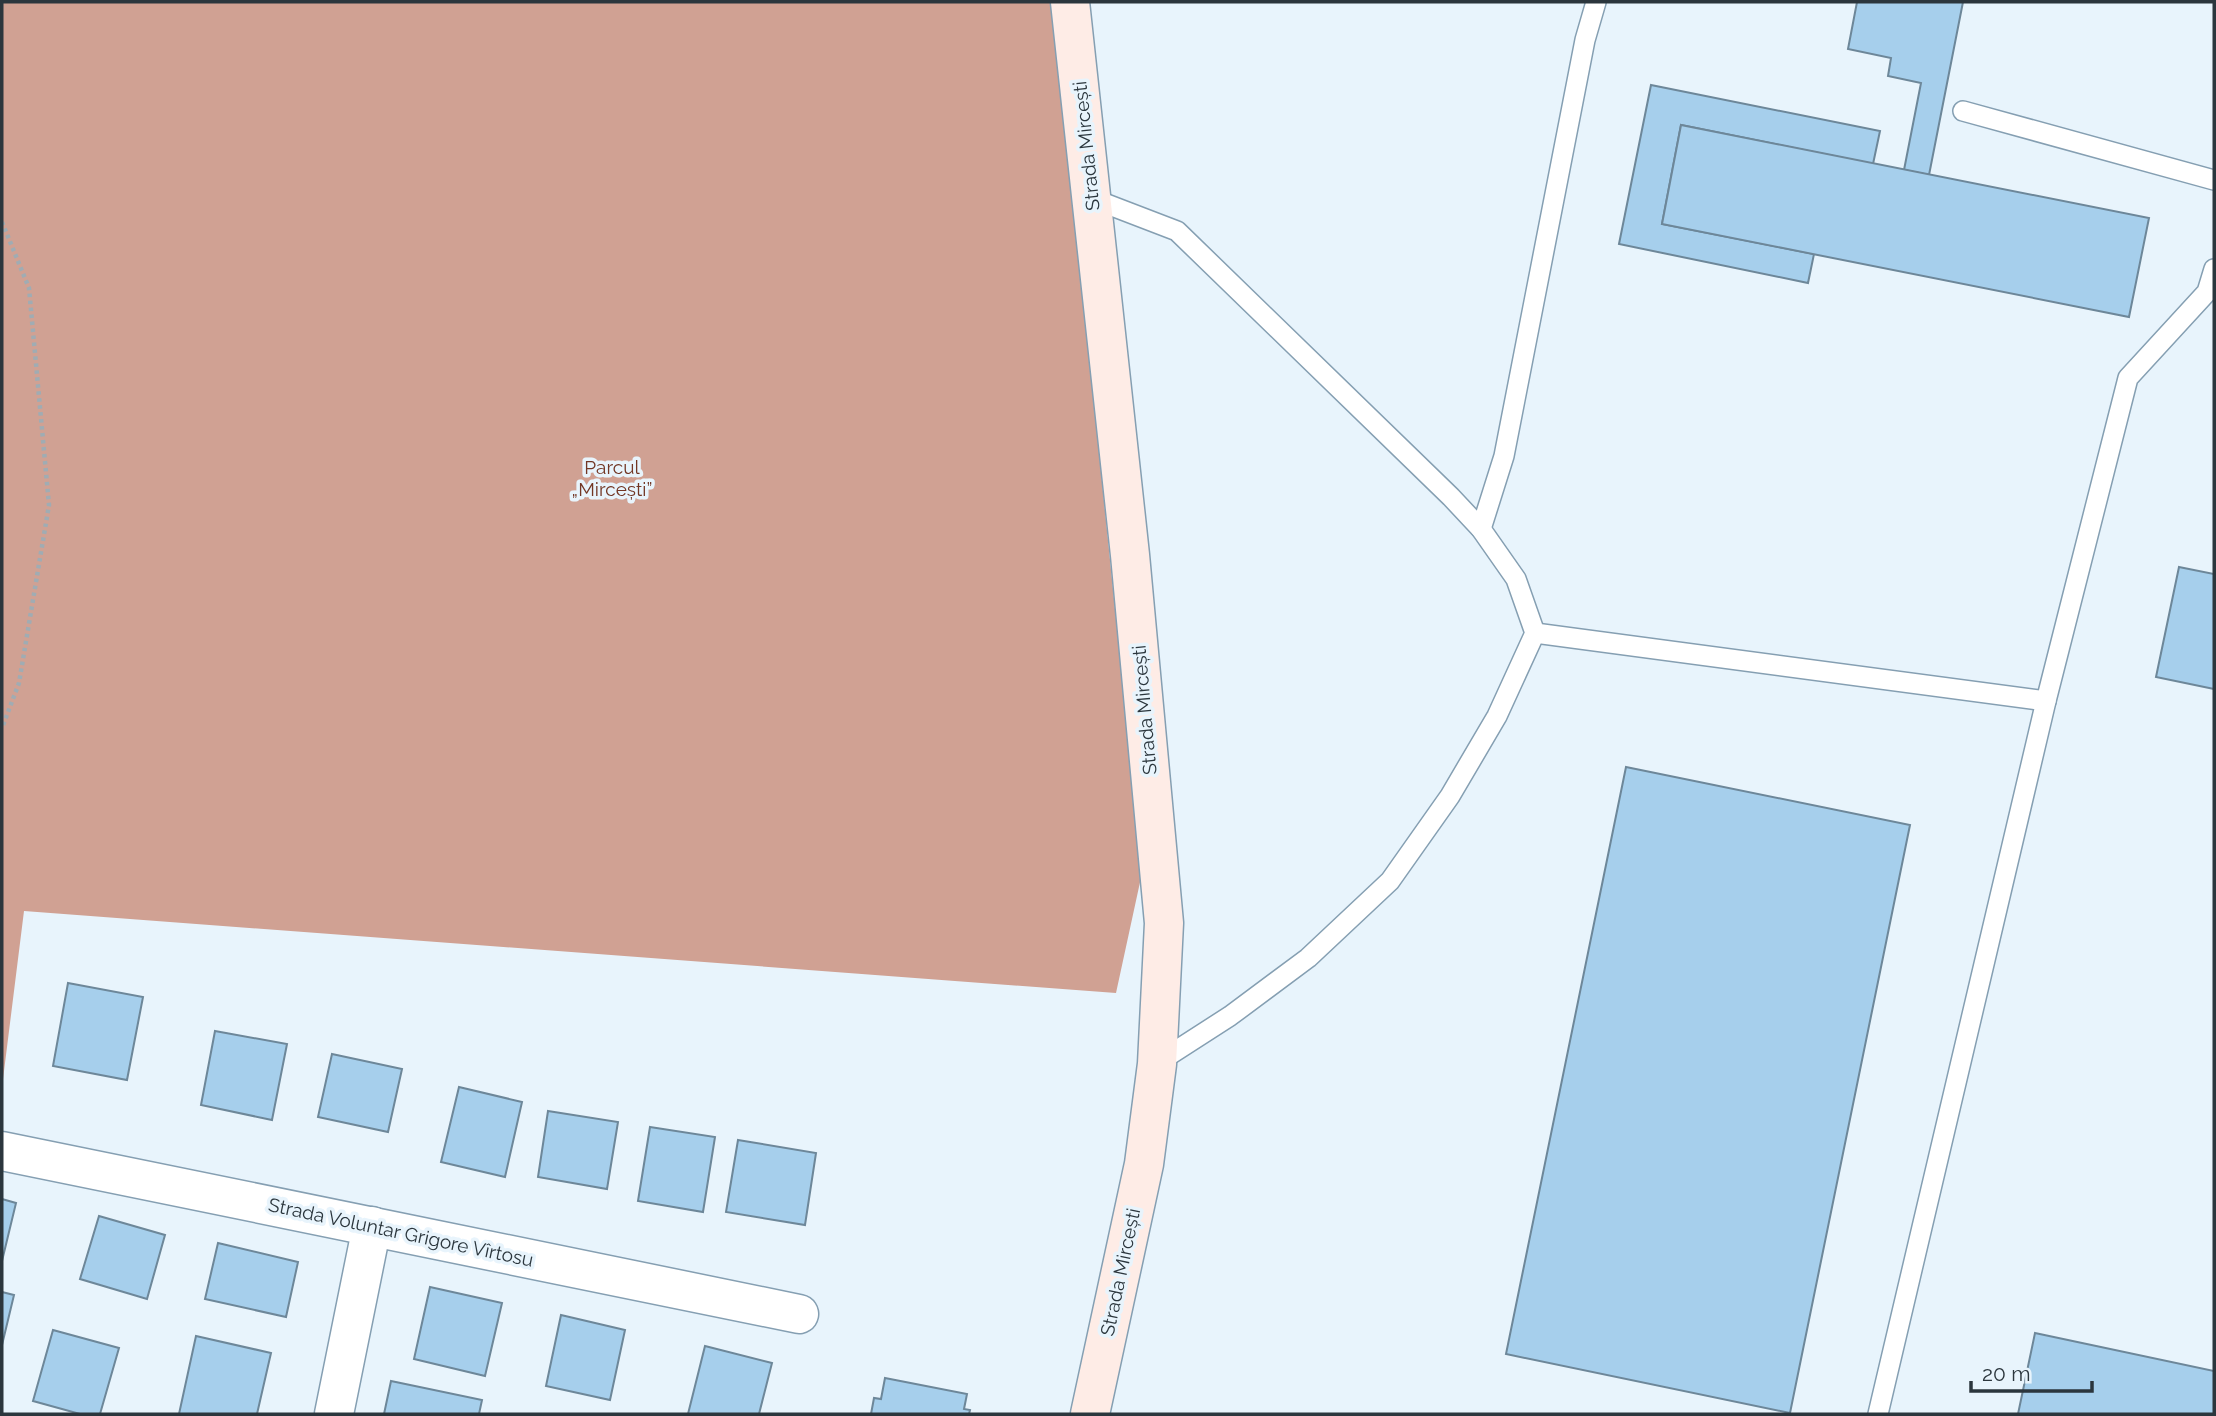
<svg xmlns="http://www.w3.org/2000/svg" width="2216" height="1416" font-family="Raleway,sans-serif">
<style>
.forest{fill:#d0a193}
.building{fill:#a6cfec;stroke:#6d8799;stroke-width:2}
.lines{fill:none;stroke-linecap:round;stroke-linejoin:round}
.service-casing{stroke:#859fb2;stroke-width:22}
.minor-casing{stroke:#859fb2;stroke-width:41}
.secondary-casing{stroke:#859fb2;stroke-width:41}
.path{stroke:#a0acb3;stroke-width:4.5;stroke-dasharray:3.5 3.5;stroke-linecap:butt}
.service{stroke:#fff;stroke-width:19}
.minor{stroke:#fff;stroke-width:38}
.secondary{stroke:#feece6;stroke-width:38}
.labels{text-anchor:middle;stroke-width:7;stroke-linejoin:round;paint-order:stroke}
.street-label{font-size:19px;fill:#2b363d;stroke:#e8f4fc}
.park-label{font-size:19px;fill:#723624;stroke:#e8f4fc}
</style>
<rect width="100%" height="100%" fill="#e8f4fc"/>
<polygon class="forest" points="2,2 1053,2 1142,873 1116,993 24,911 2,1087"/>
<g class="building">
<polygon points="1857,2 1963,2 1929,175 1904,170 1921,83 1888,76 1891,58 1848,49"/>
<polygon points="1651,85 1880,131 1873,164 1681,125 1662,224 1814,254 1808,283 1619,244"/>
<polygon points="1681,125 2149,218 2129,317 1662,224"/>
<polygon points="2179,567 2214,574 2214,689 2156,677"/>
<polygon points="1626,767 1910,825 1790,1413 1506,1354"/>
<polygon points="68,983 143,997 127,1080 53,1066"/>
<polygon points="215,1031 287,1044 272,1120 201,1105"/>
<polygon points="332,1054 402,1069 388,1132 318,1117"/>
<polygon points="459,1087 522,1102 505,1177 441,1162"/>
<polygon points="548,1111 618,1122 607,1189 538,1177"/>
<polygon points="650,1127 715,1137 703,1212 638,1201"/>
<polygon points="738,1140 816,1153 805,1225 726,1212"/>
<polygon points="2,1199 16,1203 2,1261"/>
<polygon points="99,1216 165,1235 147,1299 80,1279"/>
<polygon points="218,1243 298,1262 286,1317 205,1299"/>
<polygon points="430,1287 502,1303 485,1376 414,1359"/>
<polygon points="2,1292 14,1295 2,1345"/>
<polygon points="561,1315 625,1330 610,1400 546,1386"/>
<polygon points="53,1330 119,1348 100,1414 80,1414 33,1401"/>
<polygon points="2035,1333 2214,1371 2214,1414 2018,1414"/>
<polygon points="196,1336 271,1353 257,1414 179,1414"/>
<polygon points="705,1346 772,1363 759,1414 688,1414"/>
<polygon points="885,1378 967,1394 964,1409 970,1410 969,1414 871,1414 874,1398 881,1399"/>
<polygon points="391,1381 482,1400 479,1414 384,1414"/>
</g>
<g class="lines">
<defs>
<g id="service">
<polyline points="1963,111 2214,180"/>
<polyline points="1091,198 1177,231 1451,497 1481,529 1516,579 1535,633 1497,716 1450,796 1390,881 1308,958 1230,1016 1157,1063"/>
<polyline points="1481,529 1504,456 1585,40 1596,2"/>
<polyline points="1535,633 2046,701 2128,378 2207,292 2214,269"/>
<polyline points="1878,1414 2046,701"/>
</g>
<g id="minor">
<polyline points="2,1151 799,1314"/>
<polyline points="334,1414 372,1226"/>
</g>
<polyline id="secondary" points="1070,2 1130,555 1164,923 1157,1064 1144,1164 1090,1414"/>
</defs>
<use href="#service" class="service-casing"/>
<use href="#minor" class="minor-casing"/>
<use href="#secondary" class="secondary-casing"/>
<polyline class="path" points="2,222 29,288 49,505 19,683 2,728"/>
<use href="#service" class="service"/>
<use href="#minor" class="minor"/>
<use href="#secondary" class="secondary"/>
</g>
<g class="labels">
<g class="street-label">
<text transform="translate(1086 146) rotate(-96)" y="7">Strada Mircești</text>
<text transform="translate(1144 710) rotate(-95)" y="7">Strada Mircești</text>
<text transform="translate(401 1232) rotate(12)" y="7">Strada Voluntar Grigore Vîrtosu</text>
<text transform="translate(1120 1272) rotate(-78)" y="7">Strada Mircești</text>
</g>
<g class="park-label">
<text x="612" y="474">Parcul<tspan x="612" dy="22">„Mircești”</tspan></text>
</g>
</g>
<rect width="2216" height="1416" fill="none" stroke="#2b363d" stroke-width="7"/>
<path d="M1971 1381v10h121v-10" fill="none" stroke="#2b363d" stroke-width="3.5"/>
<text x="1982" y="1381" font-size="21" fill="#2b363d" stroke="#e8f4fc" stroke-width="5" paint-order="stroke">20 m</text>
</svg>
